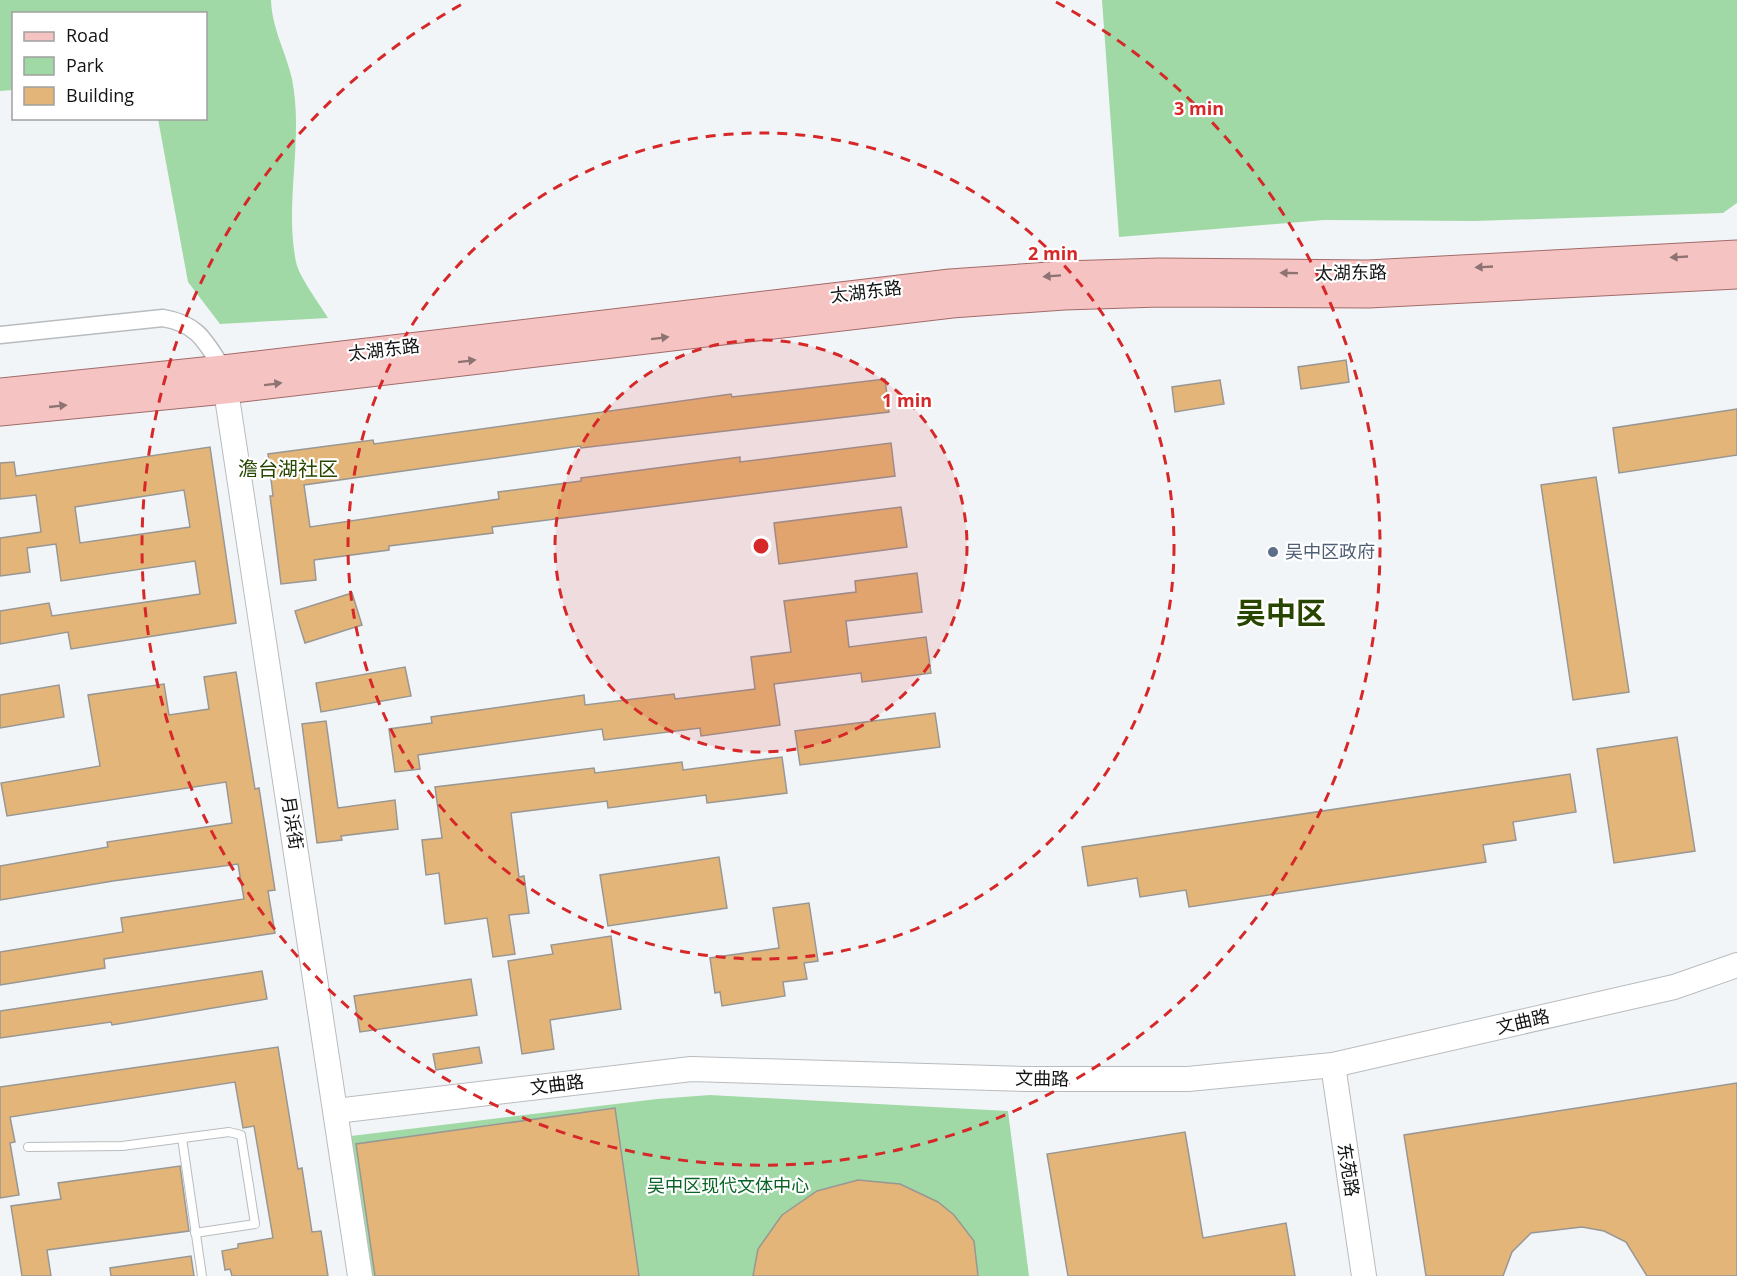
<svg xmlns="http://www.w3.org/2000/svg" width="1737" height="1276" font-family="'Open Sans','Noto Sans SC',sans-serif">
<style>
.green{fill:#a0d9a6}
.building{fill:#e3b578;stroke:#999794;stroke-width:1.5;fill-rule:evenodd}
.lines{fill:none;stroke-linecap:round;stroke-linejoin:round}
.lane-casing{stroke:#b9bcbe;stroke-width:10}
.street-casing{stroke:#b9bcbe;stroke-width:19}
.secondary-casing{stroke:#b9bcbe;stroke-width:26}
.primary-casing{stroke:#a16b6a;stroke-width:29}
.lane{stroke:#fff;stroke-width:8}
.street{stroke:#fff;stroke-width:16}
.secondary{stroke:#fff;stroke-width:24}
.primary{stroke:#f5c3c2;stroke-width:27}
.oneway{fill:#8e7373}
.ring{fill:none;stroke:#d62828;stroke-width:3;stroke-dasharray:10 8}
.service-dot{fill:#5c6f8a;stroke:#fff;stroke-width:2}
.labels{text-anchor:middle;stroke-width:4.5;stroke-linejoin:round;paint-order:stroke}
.street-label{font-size:18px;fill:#111213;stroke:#fff}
.service-label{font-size:18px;fill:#4e5e75;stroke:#fff;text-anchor:start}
.park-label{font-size:18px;fill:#086425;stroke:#fff}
.neighbourhood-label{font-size:20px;fill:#284600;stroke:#fff}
.town-label{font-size:30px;font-weight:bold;fill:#284600;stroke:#fff}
.centre{fill:#d62828;stroke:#fff;stroke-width:3}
.ring-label{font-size:18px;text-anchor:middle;font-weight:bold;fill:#d62828;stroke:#fff;stroke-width:4.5;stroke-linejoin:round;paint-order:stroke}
</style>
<rect width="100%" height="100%" fill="#f2f5f8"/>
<g class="green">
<path d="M 0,0 L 271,0 C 272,29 286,52 292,79 C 304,140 284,201 296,262 C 299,277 319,303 328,318 L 220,324 L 188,282 L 158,119 L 206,118 L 206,14 L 14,14 L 13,90 L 0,91 Z"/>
<polygon points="1102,0 1737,0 1737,203 1723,213 1475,221 1324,220 1119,237"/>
<polygon points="710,1095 1008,1111 1029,1276 370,1276 351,1136 657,1099"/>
</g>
<g class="building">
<polygon points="1346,360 1349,382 1301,389 1298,367"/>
<polygon points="885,379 889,412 581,448 580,446 304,485 310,527 499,499 498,492 581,481 581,478 740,457 740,462 891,443 895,476 492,527 493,533 389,546 389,550 314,560 316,580 281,584 270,496 273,496 268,454 373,440 374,444 731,394 732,397"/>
<polygon points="1220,380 1224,404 1175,412 1172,387"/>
<polygon points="1737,409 1737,455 1619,473 1613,428"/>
<path d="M 210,447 L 236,623 L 71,649 L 68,632 L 0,644 L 0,611 L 49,603 L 52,616 L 200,594 L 195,561 L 61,581 L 56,544 L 27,548 L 30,572 L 0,576 L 0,538 L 41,532 L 36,495 L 0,499 L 0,463 L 14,462 L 16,476 ZM 184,490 L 190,527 L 80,543 L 75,507 Z"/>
<polygon points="1596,477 1629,692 1573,700 1541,485"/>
<polygon points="901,507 907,547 779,564 774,523"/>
<polygon points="917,573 922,612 846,621 849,647 926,637 931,673 862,682 861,673 774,684 780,725 701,736 700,728 604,740 602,729 418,755 420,769 395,772 389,729 432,723 431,717 584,695 585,705 674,694 675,699 755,689 751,657 791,652 784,601 856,592 855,581"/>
<polygon points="352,593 362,625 305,643 295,611"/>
<polygon points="405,667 411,696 321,712 316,683"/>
<polygon points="236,672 255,789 259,788 275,890 268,891 275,933 104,959 105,968 0,985 0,952 123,932 121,918 244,899 238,864 113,881 0,900 0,866 108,847 107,842 232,823 226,782 7,816 1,783 100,766 88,695 164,684 169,715 209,709 204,677"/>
<polygon points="59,685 64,717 0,728 0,695"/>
<polygon points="935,713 940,747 800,765 795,731"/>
<polygon points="326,721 338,808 395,800 398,829 341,836 342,840 317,843 302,724"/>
<polygon points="1677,737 1695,851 1614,863 1597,749"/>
<polygon points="782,757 787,793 707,803 706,795 608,808 607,801 511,813 519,877 524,876 529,913 509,915 515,954 493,957 487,918 445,924 439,873 426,875 422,840 442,838 435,787 594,768 595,773 682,762 683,770"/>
<polygon points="1570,774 1576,812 1513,822 1516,840 1483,845 1486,862 1189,907 1186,890 1140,897 1137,878 1088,886 1082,847"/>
<polygon points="719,857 727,908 608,926 600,875"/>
<polygon points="809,903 818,961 804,963 807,979 783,982 785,996 722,1006 720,992 715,993 710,958 779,948 773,908"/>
<polygon points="611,936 621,1009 550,1020 554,1049 522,1054 508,961 553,954 551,945"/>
<polygon points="262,971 267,999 112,1025 111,1022 0,1038 0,1011"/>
<polygon points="471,979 477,1015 360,1032 354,996"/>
<polygon points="278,1047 298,1169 302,1168 312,1232 321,1231 328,1276 232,1276 230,1269 225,1270 222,1251 238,1248 238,1244 273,1238 254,1126 243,1128 235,1082 10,1117 15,1142 10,1143 19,1195 0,1198 0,1087"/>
<polygon points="479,1047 482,1063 436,1070 433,1054"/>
<polygon points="1737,1083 1737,1276 1647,1276 1626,1242 1604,1231 1582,1227 1531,1233 1512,1252 1503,1276 1426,1276 1404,1135"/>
<polygon points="615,1108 639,1276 375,1276 356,1144"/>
<polygon points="1185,1132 1203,1238 1286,1223 1295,1276 1068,1276 1047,1154"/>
<polygon points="180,1166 189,1231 47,1250 51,1276 22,1276 11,1206 61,1199 58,1183"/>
<polygon points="858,1180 900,1184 938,1202 954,1215 974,1241 978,1276 753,1276 758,1249 782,1215 817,1191"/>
<polygon points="191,1256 194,1276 111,1276 110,1268"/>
</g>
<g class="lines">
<defs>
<g id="lane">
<polyline points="182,1138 202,1276"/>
<polyline points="28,1147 122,1146 229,1132 241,1135 255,1224 195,1233"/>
</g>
<path id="street" d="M 0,335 L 163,318 C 198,324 205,341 223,369"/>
<g id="secondary">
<polyline points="223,371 360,1276"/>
<polyline points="1333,1065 1364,1276"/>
<polyline points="336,1111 691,1069 1025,1079 1188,1079 1333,1065 1674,987 1737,965"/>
</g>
<g id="primary">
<polyline points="0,392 223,369 950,283 1063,275 1160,272 1368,274 1737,254"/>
<polyline points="0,412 225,390 952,304 1064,296 1160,293 1369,294 1737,275"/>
</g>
</defs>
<use href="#lane" class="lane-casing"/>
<use href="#street" class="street-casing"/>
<use href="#secondary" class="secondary-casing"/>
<use href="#primary" class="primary-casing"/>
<use href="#lane" class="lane"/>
<use href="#street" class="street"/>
<use href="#secondary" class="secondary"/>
<use href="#primary" class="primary"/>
</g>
<defs><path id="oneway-solid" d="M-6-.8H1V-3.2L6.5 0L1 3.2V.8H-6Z" transform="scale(1.5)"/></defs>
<g class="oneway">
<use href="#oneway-solid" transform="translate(1679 257) rotate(177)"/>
<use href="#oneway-solid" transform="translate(1484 267) rotate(177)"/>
<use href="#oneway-solid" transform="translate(1289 273) rotate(-179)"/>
<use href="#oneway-solid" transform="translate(1052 276) rotate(176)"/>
<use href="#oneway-solid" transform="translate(660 338) rotate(-7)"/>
<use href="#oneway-solid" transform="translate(467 361) rotate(-7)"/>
<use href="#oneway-solid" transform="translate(273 384) rotate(-7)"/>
<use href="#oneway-solid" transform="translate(58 406) rotate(-6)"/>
</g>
<circle cx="761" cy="546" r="206" fill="#d62828" fill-opacity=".12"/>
<g class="ring">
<circle cx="761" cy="546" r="206"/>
<circle cx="761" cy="546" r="413"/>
<path d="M1056 2A619 619 0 1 1 466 2"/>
</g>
<circle class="service-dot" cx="1273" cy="552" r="6"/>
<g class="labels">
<g class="street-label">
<text transform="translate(1351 273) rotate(-1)" y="6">太湖东路</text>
<text transform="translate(866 292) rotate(-7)" y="6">太湖东路</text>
<text transform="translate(384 350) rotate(-7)" y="6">太湖东路</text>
<text transform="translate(292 823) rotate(81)" y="6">月浜街</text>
<text transform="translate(1523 1022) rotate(-13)" y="6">文曲路</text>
<text transform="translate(1042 1079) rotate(1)" y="6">文曲路</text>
<text transform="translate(557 1085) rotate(-7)" y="6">文曲路</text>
<text transform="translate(1348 1170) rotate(81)" y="6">东苑路</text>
</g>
<g class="service-label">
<text x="1285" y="558">吴中区政府</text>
</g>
<g class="park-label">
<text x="728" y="1192">吴中区现代文体中心</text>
</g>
<g class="neighbourhood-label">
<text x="288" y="476">澹台湖社区</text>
</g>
<g class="town-label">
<text x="1281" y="624">吴中区</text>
</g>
</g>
<circle cx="761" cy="546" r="9" class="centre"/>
<g class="ring-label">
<text x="1199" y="115">3 min</text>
<text x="1053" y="260">2 min</text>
<text x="907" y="407">1 min</text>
</g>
<rect x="12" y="12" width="195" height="108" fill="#ffffff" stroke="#a0a0a1" stroke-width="1.5"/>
<rect x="24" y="32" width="30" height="9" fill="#f5c3c2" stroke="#a0a0a1" stroke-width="1.5"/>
<text x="66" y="42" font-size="18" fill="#111213">Road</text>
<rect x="24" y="57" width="30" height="18" fill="#a0d9a6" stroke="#a0a0a1" stroke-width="1.5"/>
<text x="66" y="72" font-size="18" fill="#111213">Park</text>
<rect x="24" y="87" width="30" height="18" fill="#e3b578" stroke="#a0a0a1" stroke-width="1.5"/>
<text x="66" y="102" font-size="18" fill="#111213">Building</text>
</svg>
